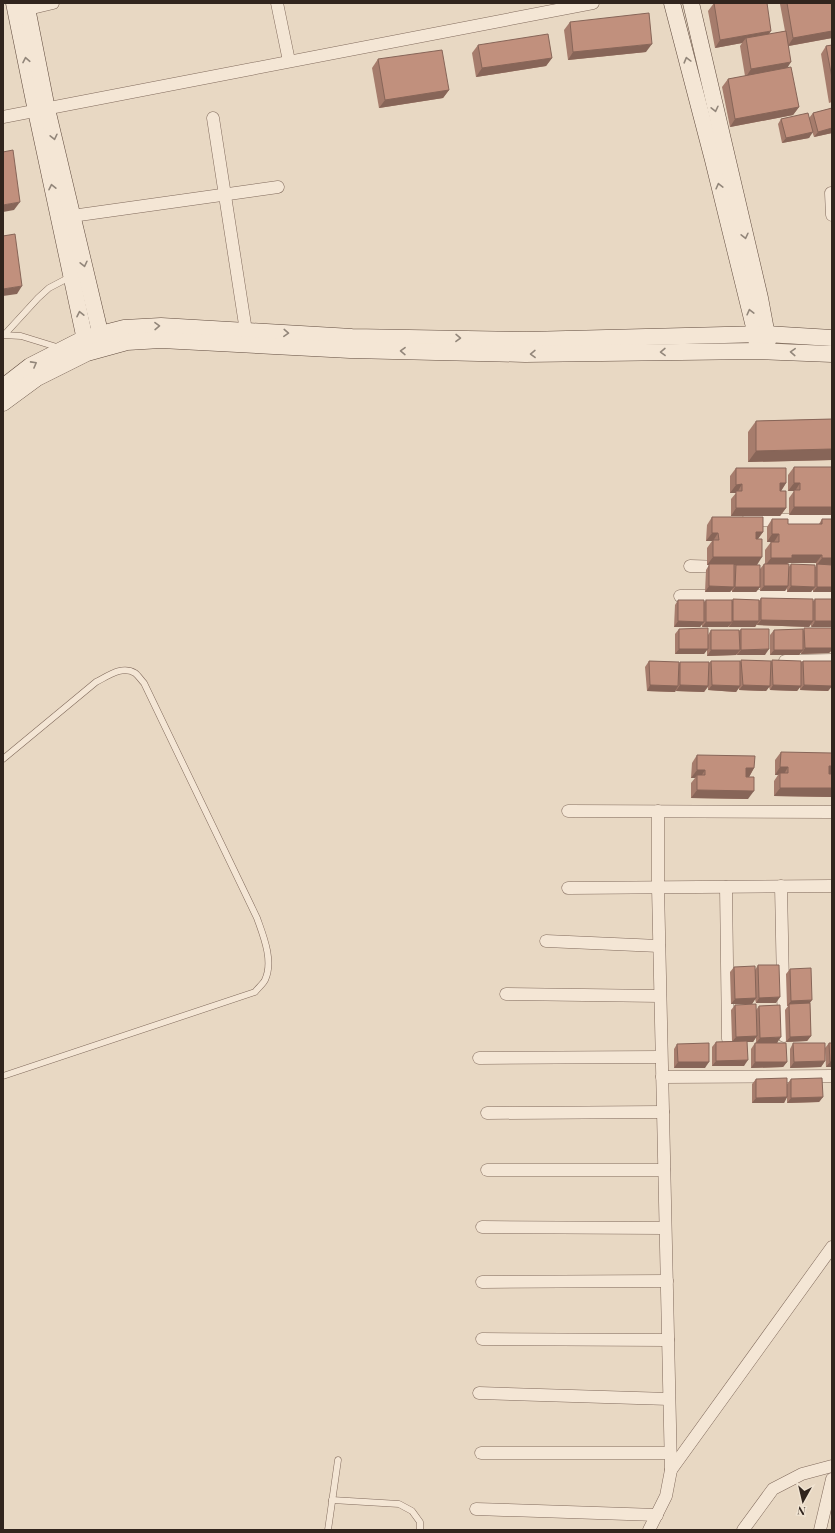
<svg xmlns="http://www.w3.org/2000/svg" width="835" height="1533" font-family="'Playfair Display',serif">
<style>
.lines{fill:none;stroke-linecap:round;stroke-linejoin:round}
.lane-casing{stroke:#806a5c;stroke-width:7}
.street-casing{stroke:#806a5c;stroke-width:13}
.secondary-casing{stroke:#614c3f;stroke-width:17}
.lane{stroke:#f4e6d5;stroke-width:6}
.street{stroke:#f4e6d5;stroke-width:12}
.secondary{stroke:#f4e6d5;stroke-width:16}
.wall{fill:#a67c6c;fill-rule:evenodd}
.shaded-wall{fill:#876558}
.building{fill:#c1907d;stroke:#876558}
.oneway{stroke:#92867a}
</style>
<rect width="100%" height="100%" fill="#e8d8c3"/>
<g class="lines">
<defs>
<g id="lane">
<polyline points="5,334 38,298 49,288 70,277"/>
<polyline points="3,335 21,336 60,348"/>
<path d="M 3,759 L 96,682 C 108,676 122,665 135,673 C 138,675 141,680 144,683 L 257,918 C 263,935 274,961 265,980 C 263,984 258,988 255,992 L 3,1076"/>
<polyline points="332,1500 399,1504 412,1511 420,1522 420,1530"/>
<polyline points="328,1530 338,1460"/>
</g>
<g id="street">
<polyline points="277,3 289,61"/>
<polyline points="28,9 53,3"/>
<polyline points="3,117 593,3"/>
<polyline points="213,118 246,331"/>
<polyline points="831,193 832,215"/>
<polyline points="72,216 278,187"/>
<polyline points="748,520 832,520"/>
<polyline points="690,566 723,567"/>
<polyline points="680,596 832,595"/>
<polyline points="785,661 832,660"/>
<polyline points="568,811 832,812"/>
<polyline points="781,886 784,1036"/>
<polyline points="726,887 728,1039"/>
<polyline points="568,888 832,886"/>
<polyline points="546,941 659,946"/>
<polyline points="506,994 660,996"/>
<polyline points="479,1058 661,1057"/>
<polyline points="662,1077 832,1076"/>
<polyline points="487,1113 663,1112"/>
<polyline points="487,1170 664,1170"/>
<polyline points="482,1227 665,1228"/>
<polyline points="482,1282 667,1281"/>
<polyline points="482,1339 668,1340"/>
<polyline points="479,1393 669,1399"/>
<polyline points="481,1453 670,1453"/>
<polyline points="671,1470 832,1247"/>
<polyline points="476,1509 657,1515"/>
<polyline points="649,1530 666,1496 671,1470 658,887 658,811"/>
<polyline points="743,1530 773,1489 802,1474 832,1466"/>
<polyline points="820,1530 832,1479"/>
</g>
<g id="secondary">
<polyline points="14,3 36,111 87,349"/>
<polyline points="26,3 47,109 103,345"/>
<polyline points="672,3 713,160 756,335 757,345"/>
<polyline points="691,3 760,298 768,341"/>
<polyline points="3,387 30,366 85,338 124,328 161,326 352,337 527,340 766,334 832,338"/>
<polyline points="3,403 37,378 87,353 127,342 161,340 350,350 525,354 758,351 832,354"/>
</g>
</defs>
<use href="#lane" class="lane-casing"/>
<use href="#street" class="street-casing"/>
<use href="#secondary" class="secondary-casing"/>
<use href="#lane" class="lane"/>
<use href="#street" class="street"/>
<use href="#secondary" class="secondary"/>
</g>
<g class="wall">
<polygon points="714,3 770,34 785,31 780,4 781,3 832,3 832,38 789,46 787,68 799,107 793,115 730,127 722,87 728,79 745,76 740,46 742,43 715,48 708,11"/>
<polygon points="570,22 646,52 568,60 564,30"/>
<polygon points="478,45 552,58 546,66 476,77 472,53"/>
<polygon points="832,45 832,102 829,103 821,54 826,46"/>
<polygon points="378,59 449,90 443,98 379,108 372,68"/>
<polygon points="832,108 832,133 814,137 812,131 809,138 782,143 778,124 781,119 809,118 813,113"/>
<polygon points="832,419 832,460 748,462 748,432 756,421"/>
<polygon points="794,467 832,467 789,515 789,498 794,491 788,491 788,475"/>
<polygon points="736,468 786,483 781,491 786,508 780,516 731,516 731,499 736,493 730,493 730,476"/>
<polygon points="712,517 763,532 758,539 757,565 760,587 756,592 732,592 732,590 730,592 705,592 706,570 709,565 707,565 707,548 712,541 706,541 707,525"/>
<path d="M 772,519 L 788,524 L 819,524 L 822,519 L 832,592 L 813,592 L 813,589 L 811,592 L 787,592 L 787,588 L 785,591 L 760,591 L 760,569 L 764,564 L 765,564 L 765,550 L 771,542 L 767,542 L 767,527 ZM 788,563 L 816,563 L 816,566 L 815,567 L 791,564 L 788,568 L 787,564 Z"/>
<polygon points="761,598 813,601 815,599 832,599 811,627 811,624 809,627 757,625 757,624 755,627 729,627 729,626 728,627 702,627 702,624 700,627 674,627 675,605 678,600 704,602 706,600 732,601 733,599 759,601"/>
<polygon points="804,628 832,628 832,654 831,654 831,651 829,653 801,654 801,652 799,655 770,655 770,635 774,630 803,631"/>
<polygon points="679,629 708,635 711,630 739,631 741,629 765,655 737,655 737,654 736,655 707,656 707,649 704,654 675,654 675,634"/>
<polygon points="741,660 771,662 772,660 801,662 803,661 832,661 832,690 832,686 828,691 800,690 800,687 797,691 770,690 769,687 766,691 739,690 739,688 736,692 708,690 708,687 704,692 676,691 676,689 675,692 647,691 645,667 649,661 679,664 680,662 709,663 711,661 740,662"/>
<polygon points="781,752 832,774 832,795 831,797 774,796 774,781 778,775 775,775 775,760"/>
<polygon points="697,755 754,768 749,777 748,799 691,798 691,783 695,778 691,778 692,763"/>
<polygon points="758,965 776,1003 756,1003 755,999 752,1004 731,1004 730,972 734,967 755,970"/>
<polygon points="790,969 810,1003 811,1036 807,1041 786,1042 785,1010 788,1006 787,1006 786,974"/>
<polygon points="735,1005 756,1010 759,1006 787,1062 783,1067 751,1068 751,1049 755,1043 756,1043 756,1037 753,1042 747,1042 744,1066 712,1066 712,1047 716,1042 732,1041 731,1010"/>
<polygon points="793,1043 825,1061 821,1067 790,1068 790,1049"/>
<polygon points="829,1043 832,1043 832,1067 826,1067 825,1048"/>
<polygon points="677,1044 705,1068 674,1068 674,1049"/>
<polygon points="756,1079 787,1084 791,1079 823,1097 819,1102 787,1103 787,1097 784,1103 752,1103 752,1084"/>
</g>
<g class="shaded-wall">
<polygon points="771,31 766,39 746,38 742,43 715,48 720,40"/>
<polygon points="832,31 832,38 788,46 793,38"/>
<polygon points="652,44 646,52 568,60 573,52"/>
<polygon points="552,58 546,66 476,77 482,68"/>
<polygon points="791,62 786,70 746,77 751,69"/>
<polygon points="449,90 443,98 379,108 385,100"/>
<polygon points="799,107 793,115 730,127 735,119"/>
<polygon points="832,128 832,133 814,137 818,132"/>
<polygon points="813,132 809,138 782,143 786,138"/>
<polygon points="20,202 14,210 3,212 3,205"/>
<polygon points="22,286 17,294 3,296 3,289"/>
<polygon points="832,449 832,460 748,462 756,451"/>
<polygon points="780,483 786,483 781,491 774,491"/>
<polygon points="794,483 800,483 795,491 794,490 794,491 788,491"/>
<polygon points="742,484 737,493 736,491 736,493 730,493 736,485"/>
<polygon points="794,507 832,507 832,515 789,515"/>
<polygon points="736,508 786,508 780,516 731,516"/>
<polygon points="756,532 763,532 757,540 751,540"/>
<polygon points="712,533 718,533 713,541 713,540 712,541 706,541"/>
<polygon points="772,534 779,534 774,542 767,542"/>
<polygon points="792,555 822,555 816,563 788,563 786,566 765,566 771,558"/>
<polygon points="713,557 762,557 757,565 707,565"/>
<polygon points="822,558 832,558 832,566 817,564 816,566"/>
<polygon points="709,586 734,587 730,592 705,592"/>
<polygon points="764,586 788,586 785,591 760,591"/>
<polygon points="791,586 815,587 811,592 787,592"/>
<polygon points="735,587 760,587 756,592 732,592"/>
<polygon points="817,587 832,587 832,592 813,592"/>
<polygon points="761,620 813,621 809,627 757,625"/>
<polygon points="678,621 704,622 700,627 674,627"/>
<polygon points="733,621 759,621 755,627 729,627"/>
<polygon points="815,621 832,621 832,627 811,627"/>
<polygon points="706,622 732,622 728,627 702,627"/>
<polygon points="805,648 832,648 832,650 829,653 801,654"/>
<polygon points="679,649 708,649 704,654 675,654"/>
<polygon points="769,649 765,655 737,655 741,650"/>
<polygon points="711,650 740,650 736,655 707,656"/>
<polygon points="774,650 803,650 799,655 770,655"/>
<polygon points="650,685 678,686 675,692 647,691"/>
<polygon points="680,685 708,686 704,692 676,691"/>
<polygon points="712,685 740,686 736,692 708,690"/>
<polygon points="743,685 770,686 766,691 739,690"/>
<polygon points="773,685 801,686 797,691 770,690"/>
<polygon points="804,685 832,686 828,691 800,690"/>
<polygon points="829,766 832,766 832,774 824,774"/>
<polygon points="780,767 788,767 783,776 780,773 778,775 775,775"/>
<polygon points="746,768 754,768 749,777 740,776"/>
<polygon points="697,770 705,770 700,778 697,775 695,778 691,778"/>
<polygon points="780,788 832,788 832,795 831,797 774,796"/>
<polygon points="697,790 754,791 748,799 691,798"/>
<polygon points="780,997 776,1003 756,1003 759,998"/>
<polygon points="756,998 752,1004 731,1004 735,999"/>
<polygon points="812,1000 808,1006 789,1004 787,1006 791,1001"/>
<polygon points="757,1036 753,1042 732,1042 736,1037"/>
<polygon points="811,1036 807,1041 786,1042 790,1037"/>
<polygon points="781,1037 777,1043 756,1043 760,1038"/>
<polygon points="748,1060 744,1066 712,1066 716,1061"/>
<polygon points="825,1061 821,1067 790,1068 794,1062"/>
<polygon points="678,1062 709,1062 705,1068 674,1068"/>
<polygon points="755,1062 787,1062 783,1067 751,1068"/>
<polygon points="830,1062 832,1062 832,1067 826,1067"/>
<polygon points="787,1097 784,1103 752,1103 756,1098"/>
<polygon points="823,1097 819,1102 787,1103 791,1098"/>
</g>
<g class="building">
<polygon points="714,3 767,3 771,31 720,40"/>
<polygon points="787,3 832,3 832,31 793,38"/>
<polygon points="649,13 652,44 573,52 570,22"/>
<polygon points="786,31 791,62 751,69 746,38"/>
<polygon points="548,34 552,58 482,68 478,45"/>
<polygon points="832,45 832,78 826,46"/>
<polygon points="442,50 449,90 385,100 378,59"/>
<polygon points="791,67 799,107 735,119 728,79"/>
<polygon points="832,108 832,128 818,132 813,113"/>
<polygon points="808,113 813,132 786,138 781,119"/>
<polygon points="13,150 20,202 3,205 3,152"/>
<polygon points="15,234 22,286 3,289 3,236"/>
<polygon points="832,419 832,449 756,451 756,421"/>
<polygon points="794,467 832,467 832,507 794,507 794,490 800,490 800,483 794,483"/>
<polygon points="736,468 786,468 786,483 780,483 780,491 786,491 786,508 736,508 736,491 742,491 742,484 736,485"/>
<polygon points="712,517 763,517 763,532 756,532 756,539 762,539 762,557 713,557 713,540 719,540 718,533 712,533"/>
<polygon points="772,519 788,519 788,524 822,524 822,519 832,519 832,558 822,558 822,555 792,555 792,558 771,558 771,542 779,542 779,534 772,534"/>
<polygon points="709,564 734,564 734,587 709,586"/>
<polygon points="764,564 789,564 788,586 764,586"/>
<polygon points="791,564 815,565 815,587 791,586"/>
<polygon points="817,564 832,565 832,587 817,587"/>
<polygon points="736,565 760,565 760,587 735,587"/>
<polygon points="761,598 813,599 813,621 761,620"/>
<polygon points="733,599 759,600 759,621 733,621"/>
<rect x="815" y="599" width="17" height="22"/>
<polygon points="678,600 704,600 704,622 678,621"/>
<rect x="706" y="600" width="26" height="22"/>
<polygon points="708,628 708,649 679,649 679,629"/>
<polygon points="804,628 832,628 832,648 805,648"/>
<polygon points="741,629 769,629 769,649 741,650"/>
<polygon points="803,629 803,650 774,650 774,630"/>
<polygon points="711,630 739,630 740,650 711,650"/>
<polygon points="741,660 771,661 770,686 743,685"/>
<polygon points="772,660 801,661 801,686 773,685"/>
<polygon points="649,661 679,662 678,686 650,685"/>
<polygon points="711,661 740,661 740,686 712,685"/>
<polygon points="803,661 832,661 832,686 804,685"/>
<polygon points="680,662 709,662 708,686 680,685"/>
<polygon points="781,752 832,753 832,766 829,766 829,774 832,774 832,788 780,788 780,773 788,773 788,767 780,767"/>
<polygon points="697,755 755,756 754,768 746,768 746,777 754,777 754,791 697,790 697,775 705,775 705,770 697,770"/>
<polygon points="758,965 779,965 780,997 759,998"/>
<polygon points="755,966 756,998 735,999 734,967"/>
<polygon points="811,968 812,1000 791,1001 790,969"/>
<polygon points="810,1003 811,1036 790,1037 789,1004"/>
<polygon points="756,1004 757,1036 736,1037 735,1005"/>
<polygon points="780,1005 781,1037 760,1038 759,1006"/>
<polygon points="747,1041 748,1060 716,1061 716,1042"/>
<polygon points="709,1043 709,1062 678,1062 677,1044"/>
<polygon points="755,1043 786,1043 787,1062 755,1062"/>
<polygon points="793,1043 825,1043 825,1061 794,1062"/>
<polygon points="829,1043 832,1043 832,1062 830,1062"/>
<polygon points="787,1078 787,1097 756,1098 756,1079"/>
<polygon points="822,1078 823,1097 791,1098 791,1079"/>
</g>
<defs><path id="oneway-chevron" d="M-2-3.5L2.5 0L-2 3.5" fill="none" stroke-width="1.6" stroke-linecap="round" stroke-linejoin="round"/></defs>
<g class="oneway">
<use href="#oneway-chevron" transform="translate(26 60) rotate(-101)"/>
<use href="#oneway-chevron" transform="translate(687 60) rotate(-105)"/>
<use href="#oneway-chevron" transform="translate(715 109) rotate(77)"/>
<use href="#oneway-chevron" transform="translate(54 137) rotate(77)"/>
<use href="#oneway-chevron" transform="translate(719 186) rotate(-104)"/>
<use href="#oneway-chevron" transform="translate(52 187) rotate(-102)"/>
<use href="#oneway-chevron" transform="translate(745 236) rotate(77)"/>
<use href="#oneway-chevron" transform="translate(84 264) rotate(77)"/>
<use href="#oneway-chevron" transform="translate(750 312) rotate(-104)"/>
<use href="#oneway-chevron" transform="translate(80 314) rotate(-102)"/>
<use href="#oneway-chevron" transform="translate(157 326) rotate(-1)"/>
<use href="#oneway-chevron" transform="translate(286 333) rotate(3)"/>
<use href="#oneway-chevron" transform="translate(458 338) rotate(1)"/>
<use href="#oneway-chevron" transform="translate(403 351) rotate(-179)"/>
<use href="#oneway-chevron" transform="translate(663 352) rotate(179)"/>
<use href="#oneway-chevron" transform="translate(793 352) rotate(-177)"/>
<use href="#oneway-chevron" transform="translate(533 354) rotate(179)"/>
<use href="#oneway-chevron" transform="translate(34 364) rotate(-29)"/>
</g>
<rect width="835" height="1533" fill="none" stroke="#31251e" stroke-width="8"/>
<g transform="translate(803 1501) rotate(188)" stroke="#f0e3d1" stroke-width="3" paint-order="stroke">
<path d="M0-3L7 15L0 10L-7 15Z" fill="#31251e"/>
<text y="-6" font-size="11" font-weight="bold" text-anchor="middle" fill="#31251e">N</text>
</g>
</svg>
